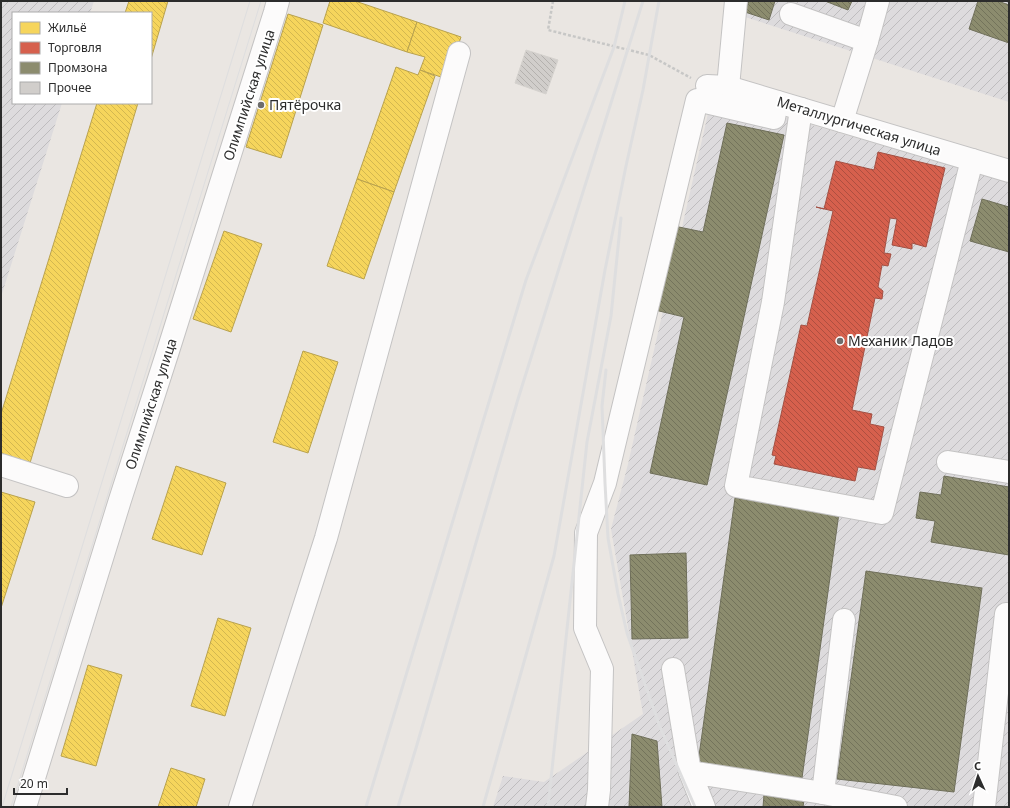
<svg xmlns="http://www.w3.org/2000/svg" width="1010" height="808" font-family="'Noto Sans',sans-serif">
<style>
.industrial{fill:url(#industrial-furrows)}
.homes{fill:url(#homes-back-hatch);stroke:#b9a24e}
.shops{fill:url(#shops-back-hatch);stroke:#a35043}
.industry{fill:url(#industry-back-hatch);stroke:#6f6f5a}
.building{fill:url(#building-back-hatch);stroke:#d5d2ce}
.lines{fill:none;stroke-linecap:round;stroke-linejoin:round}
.minor-casing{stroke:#c4c3c3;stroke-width:24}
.path{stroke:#c7c7c6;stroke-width:2.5;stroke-dasharray:3 2;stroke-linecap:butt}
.minor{stroke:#fcfbfb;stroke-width:22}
.tram{stroke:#dededf;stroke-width:1}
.rail{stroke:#dededf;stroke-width:3}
.poi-dot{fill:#6e6d6c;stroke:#fff;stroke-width:1.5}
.labels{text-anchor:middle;stroke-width:4;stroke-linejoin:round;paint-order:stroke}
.street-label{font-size:14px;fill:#2c2c2c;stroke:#fff}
.poi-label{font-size:14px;fill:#2c2c2c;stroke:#fff;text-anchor:start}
</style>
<defs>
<pattern id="industrial-furrows" width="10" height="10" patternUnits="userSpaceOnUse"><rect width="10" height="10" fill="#dddbdd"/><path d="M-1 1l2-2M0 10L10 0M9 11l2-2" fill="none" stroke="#bebcbe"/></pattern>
<pattern id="homes-back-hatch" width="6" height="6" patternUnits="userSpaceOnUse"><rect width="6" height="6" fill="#f6d55c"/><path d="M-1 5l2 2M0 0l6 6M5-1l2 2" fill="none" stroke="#d3b750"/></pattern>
<pattern id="shops-back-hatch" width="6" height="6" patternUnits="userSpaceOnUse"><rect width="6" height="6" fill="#d6604d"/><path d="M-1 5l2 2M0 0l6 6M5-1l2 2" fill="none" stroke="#ae4f40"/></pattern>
<pattern id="industry-back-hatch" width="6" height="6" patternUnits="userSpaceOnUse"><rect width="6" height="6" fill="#8c8c6e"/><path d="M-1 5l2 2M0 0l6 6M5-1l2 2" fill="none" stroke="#73735b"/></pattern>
<pattern id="building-back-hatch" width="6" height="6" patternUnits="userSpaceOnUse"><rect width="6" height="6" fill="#d1cecb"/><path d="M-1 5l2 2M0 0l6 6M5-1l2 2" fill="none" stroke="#b4b1ae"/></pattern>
</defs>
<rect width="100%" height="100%" fill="#eae6e2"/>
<g class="industrial">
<polygon points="1,1 94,1 90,13 13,13 13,103 62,103 1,297"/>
<polygon points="750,1 1009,1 1009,102 745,17"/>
<polygon points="712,96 1009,182 1009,807 493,807 503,776 544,782 643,714 611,529 628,464"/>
</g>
<g class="homes">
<polygon points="129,1 168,1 151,59 151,13 125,13"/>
<polygon points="330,1 355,1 417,22 407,52 323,23"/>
<polygon points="288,14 323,25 281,158 246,147"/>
<polygon points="417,22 461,37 447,79 420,70 425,57 407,52"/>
<polygon points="396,67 418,75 420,70 435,76 394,192 357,179"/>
<polygon points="97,103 138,103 30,463 1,455 1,414"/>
<polygon points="357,179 394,192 364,279 327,266"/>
<polygon points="224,231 262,244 231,332 193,319"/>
<polygon points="303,351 338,362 308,453 273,442"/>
<polygon points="176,466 226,483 202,555 152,539"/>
<polygon points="1,492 35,502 1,608"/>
<polygon points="218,618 251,628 225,716 191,706"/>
<polygon points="88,665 122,675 96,766 61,756"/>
<polygon points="171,768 205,779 196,807 158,807"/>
</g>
<polygon class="shops" points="878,152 945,168 926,247 912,243 912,249 892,245 897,219 890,218 884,253 891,254 888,266 882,265 878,287 883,291 882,299 875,298 852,410 872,414 870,424 884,427 875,470 858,467 855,481 774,464 776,456 772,455 801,325 807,326 833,211 816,207 824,209 836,161 874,170"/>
<g class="industry">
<polygon points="749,1 775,1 769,20 745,12"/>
<polygon points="825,1 852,1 848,10"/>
<polygon points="978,1 998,1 1009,5 1009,43 969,29"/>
<polygon points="727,123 784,135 707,485 650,473 684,317 655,310 674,226 703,232"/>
<polygon points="982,199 1009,207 1009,252 970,241"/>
<polygon points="944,476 1009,487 1009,555 931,542 935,521 916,518 920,492 941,495"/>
<polygon points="735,498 839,513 802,778 698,763"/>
<polygon points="686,553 688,638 632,639 630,555"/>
<polygon points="866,571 982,588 954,792 837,779"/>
<polygon points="632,734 657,741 662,807 629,807"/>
<polygon points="764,795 804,800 803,807 763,807"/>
</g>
<polygon class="building" points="526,50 558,60 546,94 515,83"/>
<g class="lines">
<defs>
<g id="minor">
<polyline points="791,14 867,41"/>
<polyline points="707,86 728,87 1009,171"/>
<polyline points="728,87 736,1"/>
<polyline points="801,109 773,302 736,486 882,513 972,160"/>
<polyline points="842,121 867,41 878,1"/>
<polyline points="948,462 1009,472"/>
<polyline points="1,465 67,486"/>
<polyline points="673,669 690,772"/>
<polyline points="823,793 844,620"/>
<polyline points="25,807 120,500 168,351 275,12 278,1"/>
<polyline points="240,807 326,538 459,53"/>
<polyline points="597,807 599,790 602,669 585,628 586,533 605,483 697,100 774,118 777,102"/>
<polyline points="704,807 690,772 823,793 896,807"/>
<polyline points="984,807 1006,614"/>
</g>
</defs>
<use href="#minor" class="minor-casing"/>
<polyline class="path" points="553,1 548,30 649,55 691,78"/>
<use href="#minor" class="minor"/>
<g class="tram">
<polyline points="2,807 250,1"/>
<polyline points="11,807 261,1"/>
</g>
<g class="rail">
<polyline points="606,370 602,406 605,483 608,538 618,594 627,633 660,727 695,807"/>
<polyline points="366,807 526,280 614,47 625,1"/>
<polyline points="398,807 416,748 518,399 643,1"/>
<polyline points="483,807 554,556 605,270 626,166 643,90 659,1"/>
<polyline points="548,807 587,442 611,316 621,218"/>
</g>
</g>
<g class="poi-dot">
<circle cx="261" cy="105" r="4"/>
<circle cx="840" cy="341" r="4"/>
</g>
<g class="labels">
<g class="street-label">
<text transform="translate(249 95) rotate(-72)" y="5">Олимпийская улица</text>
<text transform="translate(859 126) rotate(17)" y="5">Металлургическая улица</text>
<text transform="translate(151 404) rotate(-72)" y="5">Олимпийская улица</text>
</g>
<g class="poi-label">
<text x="269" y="110">Пятёрочка</text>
<text x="848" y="346">Механик Ладов</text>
</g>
</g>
<rect width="1010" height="808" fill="none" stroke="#2c2c2c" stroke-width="4"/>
<rect x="12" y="12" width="140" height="92" fill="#ffffff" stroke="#ababab"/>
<rect x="20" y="22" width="20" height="12" fill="#f6d55c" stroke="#ababab"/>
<text x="48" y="32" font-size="12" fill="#2c2c2c">Жильё</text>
<rect x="20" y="42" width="20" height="12" fill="#d6604d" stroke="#ababab"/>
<text x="48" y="52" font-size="12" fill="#2c2c2c">Торговля</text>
<rect x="20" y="62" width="20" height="12" fill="#8c8c6e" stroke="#ababab"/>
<text x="48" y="72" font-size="12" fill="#2c2c2c">Промзона</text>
<rect x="20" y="82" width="20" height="12" fill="#d1cecb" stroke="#ababab"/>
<text x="48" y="92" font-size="12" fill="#2c2c2c">Прочее</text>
<g transform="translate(978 776) rotate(357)" stroke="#ffffff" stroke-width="3" paint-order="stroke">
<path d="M0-3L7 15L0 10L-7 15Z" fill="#2c2c2c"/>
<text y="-6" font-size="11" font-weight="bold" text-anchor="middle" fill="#2c2c2c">С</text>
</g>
<path d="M14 788v6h53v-6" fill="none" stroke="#2c2c2c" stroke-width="2"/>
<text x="20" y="788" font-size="12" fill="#2c2c2c" stroke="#ffffff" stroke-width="3" paint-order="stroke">20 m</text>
</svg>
